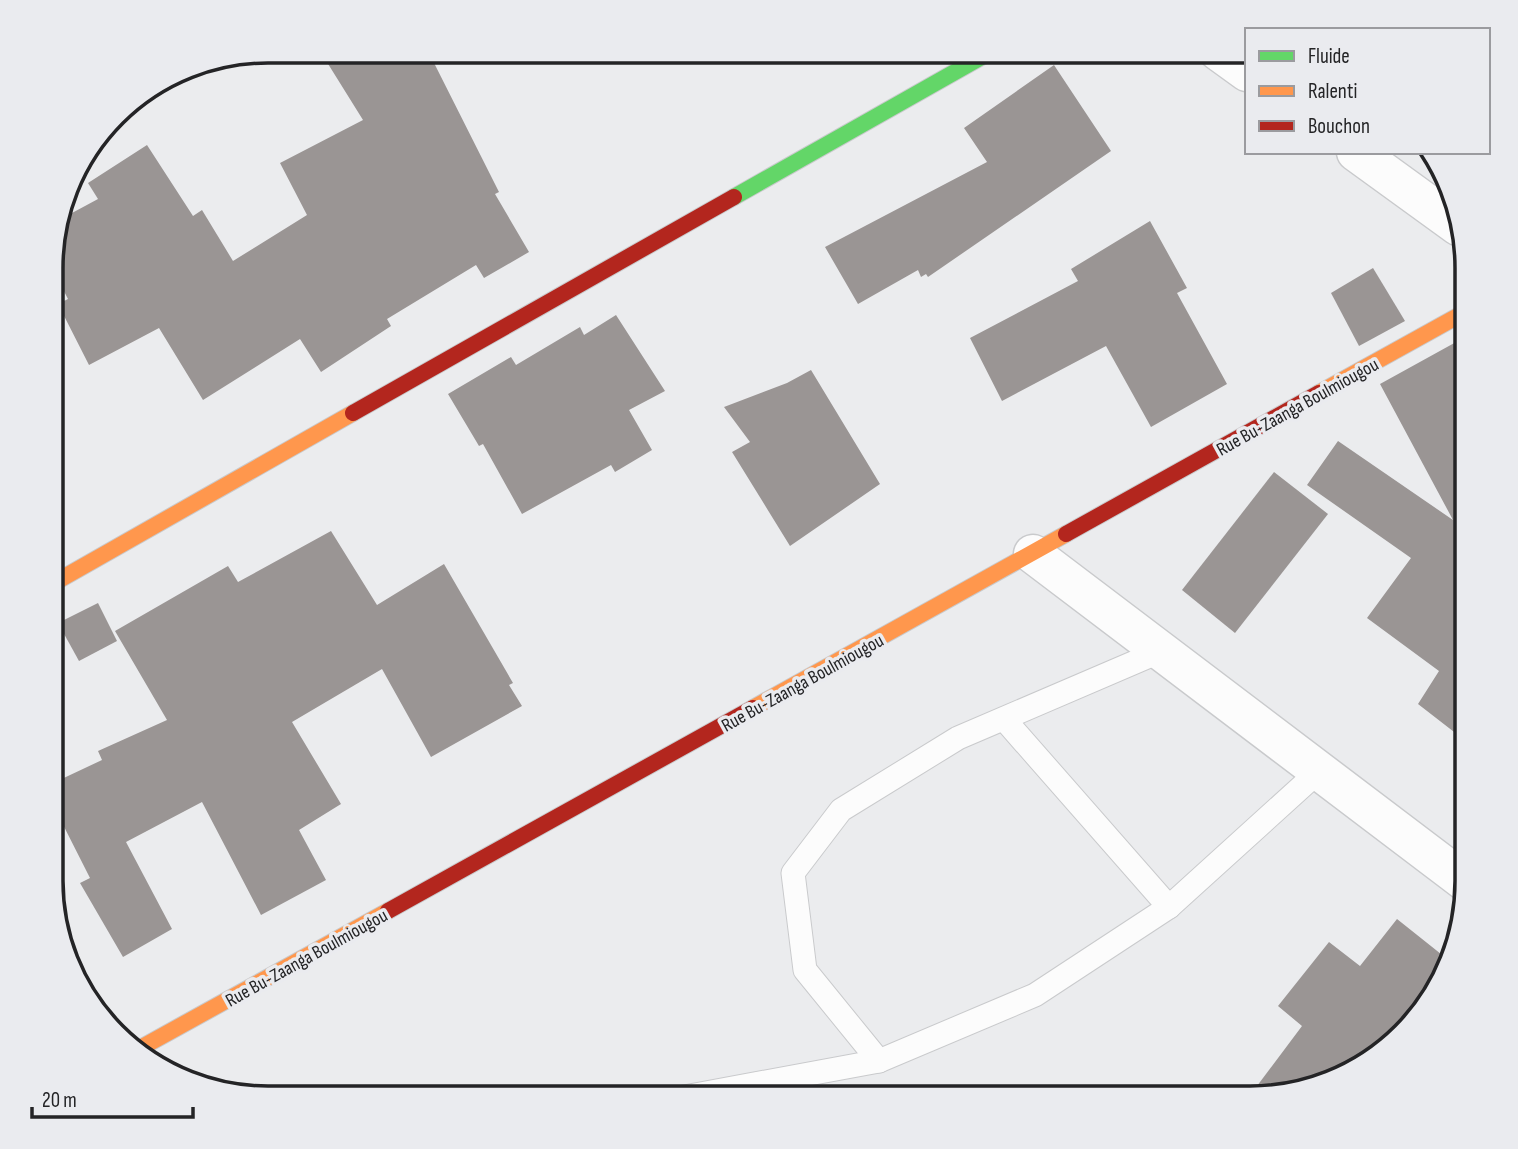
<svg xmlns="http://www.w3.org/2000/svg" width="1518" height="1149" font-family="'Sofia Sans Condensed',sans-serif">
<style>
.building{fill:#9a9594}
.lines{fill:none;stroke-linecap:round;stroke-linejoin:round}
.lane-casing{stroke:#c9cacc;stroke-width:25}
.street-casing{stroke:#c9cacc;stroke-width:41}
.fast-casing{stroke:#c9cacc;stroke-width:18}
.slow-casing{stroke:#c9cacc;stroke-width:18}
.jam-casing{stroke:#c9cacc;stroke-width:18}
.lane{stroke:#fcfcfc;stroke-width:23}
.street{stroke:#fcfcfc;stroke-width:38}
.fast{stroke:#63d668;stroke-width:16}
.slow{stroke:#ff974d;stroke-width:16}
.jam{stroke:#b3261e;stroke-width:16}
.labels{text-anchor:middle;stroke-width:7;stroke-linejoin:round;paint-order:stroke}
.street-label{font-size:19px;fill:#242426;stroke:#eaebef}
.rim{fill:none;stroke:#242426;stroke-width:3.5}
</style>
<rect width="100%" height="100%" fill="#ebecee"/>
<g class="building">
<polygon points="320,51 428,51 499,192 495,194 529,252 484,278 476,265 387,319 391,326 321,372 300,339 203,400 159,328 89,365 58,304 68,299 53,270 53,239 59,220 98,199 88,183 147,145 193,216 202,210 233,261 307,215 280,163 363,120"/>
<polygon points="1054,65 1111,151 928,277 926,274 921,277 918,270 858,304 825,247 987,162 964,128"/>
<polygon points="1150,221 1187,288 1177,293 1227,384 1151,427 1106,346 1002,401 970,338 1078,281 1071,269"/>
<polygon points="1373,268 1405,321 1359,346 1331,293"/>
<polygon points="616,315 665,391 629,410 652,450 615,472 611,465 522,514 483,444 479,446 448,394 511,357 516,365 580,327 584,335"/>
<polygon points="1467,336 1467,742 1418,704 1439,671 1367,618 1411,558 1307,485 1338,441 1453,520 1380,384"/>
<polygon points="811,370 880,484 790,546 732,452 750,442 724,407 787,383"/>
<polygon points="1274,472 1328,514 1235,633 1182,590"/>
<polygon points="331,531 377,605 444,564 513,683 509,685 522,706 431,757 382,669 292,722 341,804 299,830 326,880 261,915 202,802 126,842 172,929 123,957 80,883 90,878 51,801 51,784 102,760 98,751 167,720 115,631 228,566 238,582"/>
<polygon points="98,603 117,641 79,661 58,623"/>
<polygon points="1397,919 1451,962 1414,1024 1346,1076 1248,1098 1302,1026 1278,1006 1329,942 1360,966"/>
</g>
<g class="lines">
<defs>
<g id="lane">
<polyline points="1004,719 1169,907"/>
<polyline points="879,1061 805,970 793,873 841,810 958,738 1161,651"/>
<polyline points="679,1098 879,1061 1035,995 1169,907 1319,771"/>
</g>
<g id="street">
<polyline points="1218,51 1247,72"/>
<polyline points="1356,152 1458,226"/>
<polyline points="1033,554 1467,883"/>
</g>
<polyline id="fast" points="734,197 992,51"/>
<g id="slow">
<polyline points="1319,393 1467,311"/>
<polyline points="52,584 353,413"/>
<polyline points="753,708 1066,534"/>
<polyline points="135,1051 388,911"/>
</g>
<g id="jam">
<polyline points="353,413 734,197"/>
<polyline points="1066,534 1319,393"/>
<polyline points="388,911 753,708"/>
</g>
</defs>
<use href="#lane" class="lane-casing"/>
<use href="#street" class="street-casing"/>
<use href="#fast" class="fast-casing"/>
<use href="#slow" class="slow-casing"/>
<use href="#jam" class="jam-casing"/>
<use href="#lane" class="lane"/>
<use href="#street" class="street"/>
<use href="#fast" class="fast"/>
<use href="#slow" class="slow"/>
<use href="#jam" class="jam"/>
</g>
<g class="labels">
<g class="street-label">
<text transform="translate(1297 406) rotate(-29)" y="7">Rue Bu-Zaanga Boulmiougou</text>
<text transform="translate(802 682) rotate(-29)" y="7">Rue Bu-Zaanga Boulmiougou</text>
<text transform="translate(306 957) rotate(-29)" y="7">Rue Bu-Zaanga Boulmiougou</text>
</g>
</g>
<path d="M0 0H1518V1149H0ZM268 63H1250A205 205 0 0 1 1455 268V881A205 205 0 0 1 1250 1086H268A205 205 0 0 1 63 881V268A205 205 0 0 1 268 63Z" fill="#eaebef" fill-rule="evenodd"/>
<path class="rim" d="M268 63H1250A205 205 0 0 1 1455 268V881A205 205 0 0 1 1250 1086H268A205 205 0 0 1 63 881V268A205 205 0 0 1 268 63Z"/>
<rect x="1245" y="28" width="245" height="126" fill="#eaebef" stroke="#9b9b9f" stroke-width="2"/>
<rect x="1259" y="51" width="35" height="10" fill="#63d668" stroke="#9b9b9f" stroke-width="2"/>
<text x="1308" y="63" font-size="21" fill="#242426">Fluide</text>
<rect x="1259" y="86" width="35" height="10" fill="#ff974d" stroke="#9b9b9f" stroke-width="2"/>
<text x="1308" y="98" font-size="21" fill="#242426">Ralenti</text>
<rect x="1259" y="121" width="35" height="10" fill="#b3261e" stroke="#9b9b9f" stroke-width="2"/>
<text x="1308" y="133" font-size="21" fill="#242426">Bouchon</text>
<path d="M32 1107v10h161v-10" fill="none" stroke="#242426" stroke-width="3.5"/>
<text x="42" y="1107" font-size="21" fill="#242426" stroke="#eaebef" stroke-width="5" paint-order="stroke">20 m</text>
</svg>
